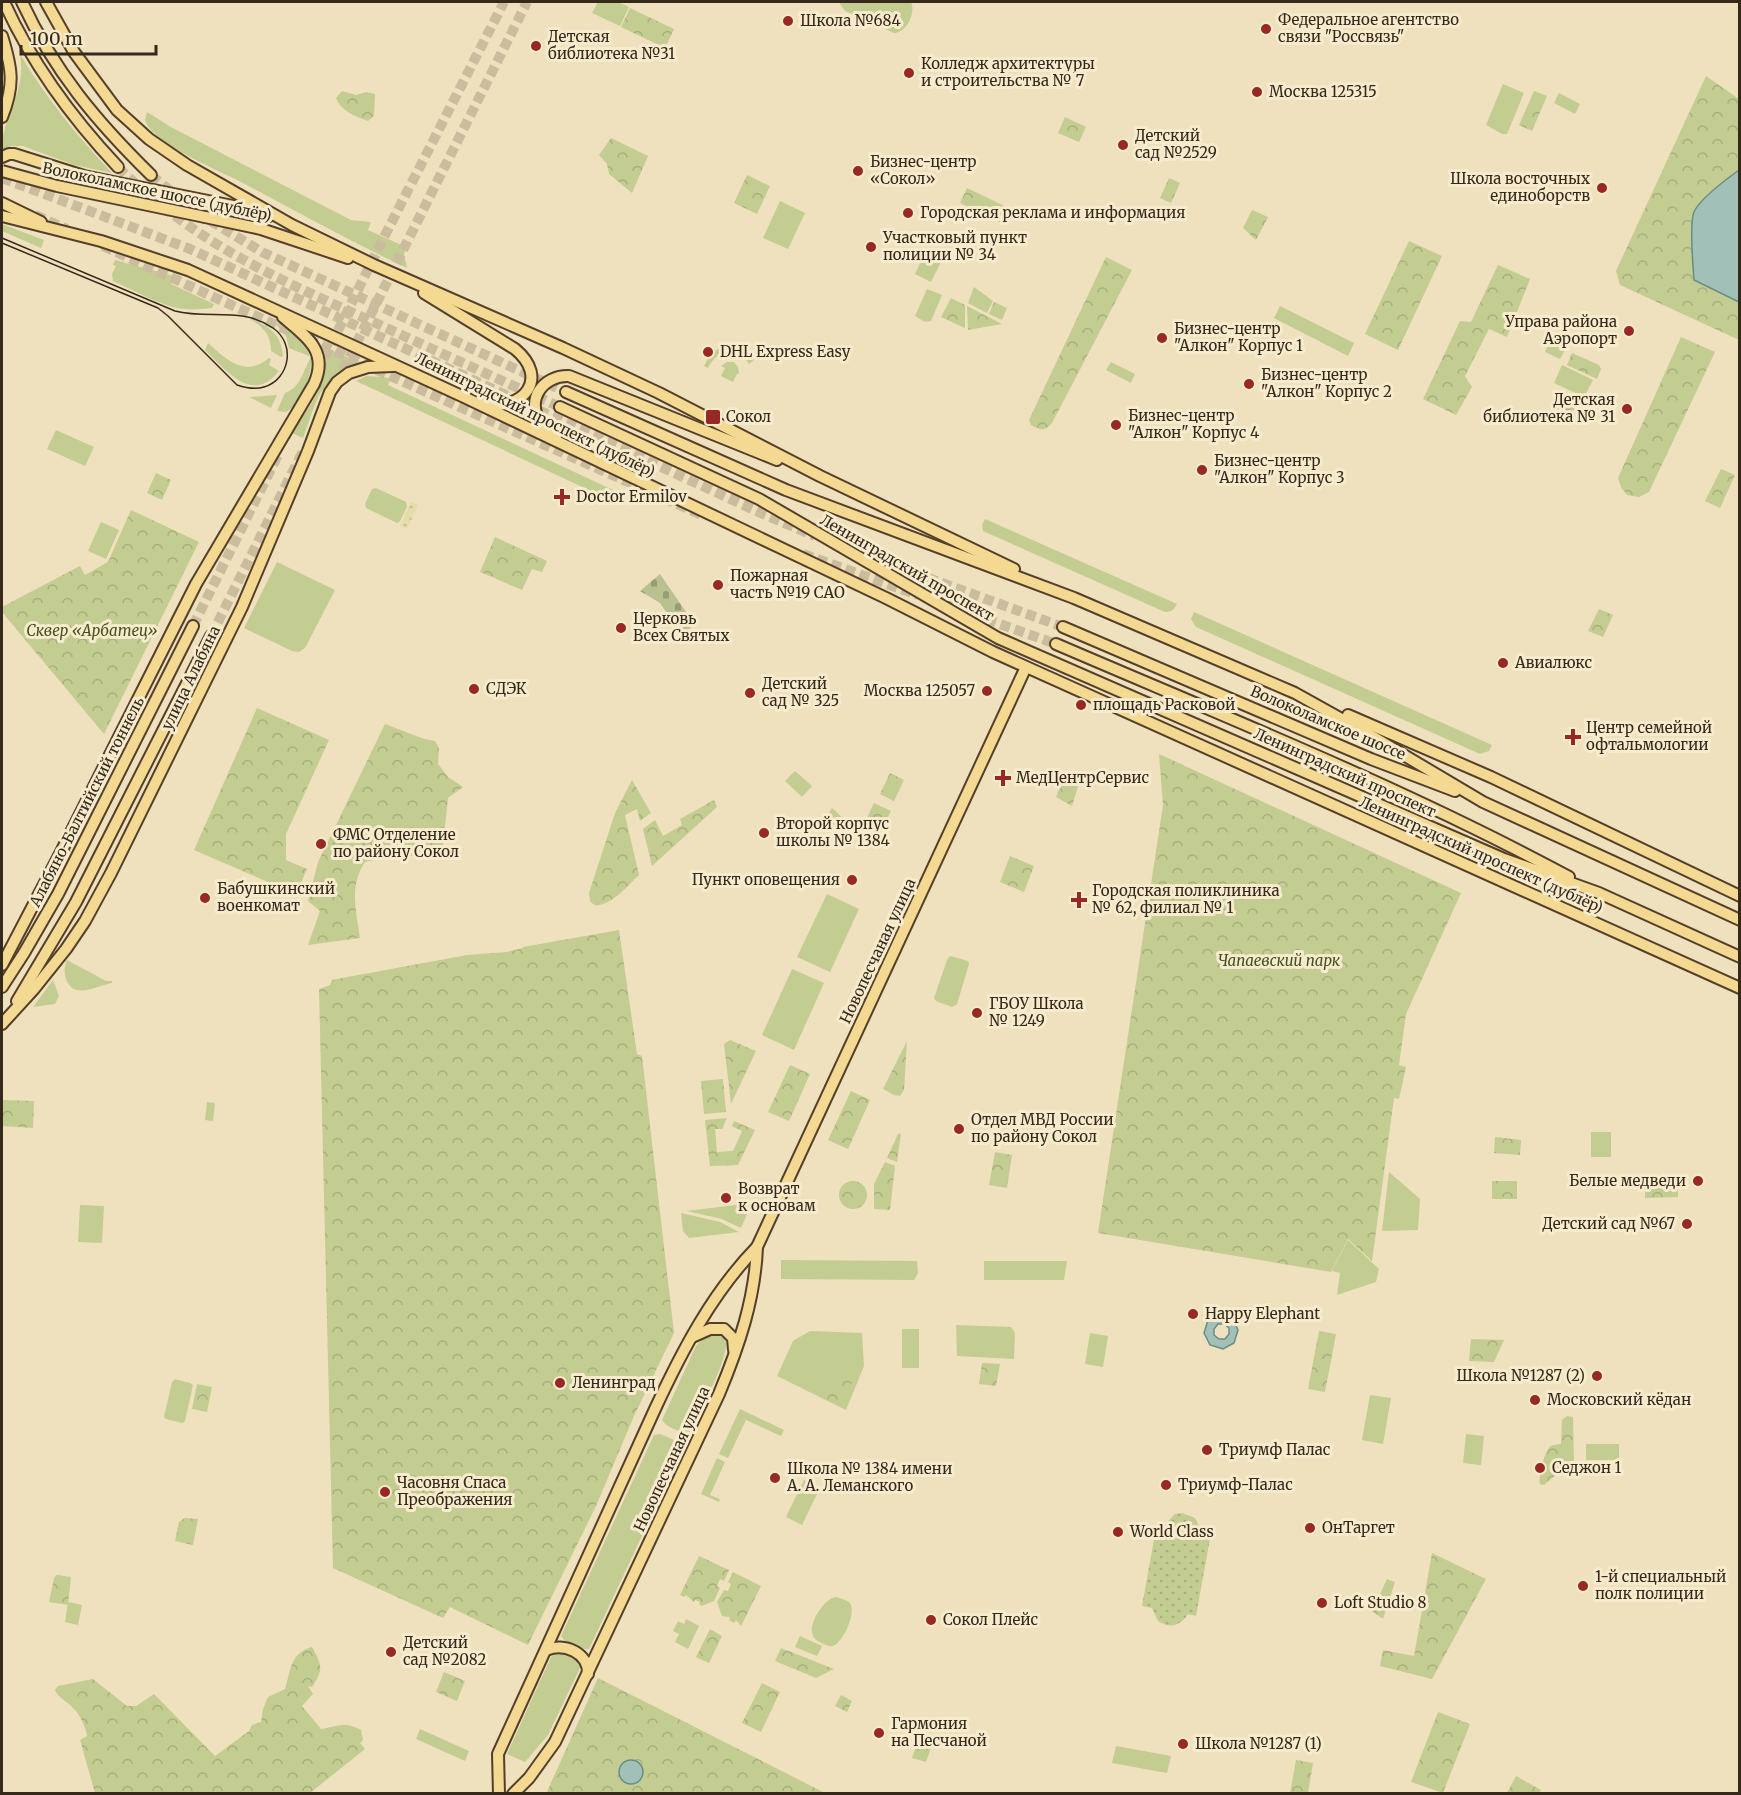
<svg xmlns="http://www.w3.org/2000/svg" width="1741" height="1795" font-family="Merriweather,serif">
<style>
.farmland{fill:url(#farmland-dots)}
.grass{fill:#c3cc91}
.forest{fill:url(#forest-crowns)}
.cemetery{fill:url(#cemetery-stones)}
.garden{fill:url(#garden-dots)}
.water{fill:#a1c0b8;stroke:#688d85;stroke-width:1.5;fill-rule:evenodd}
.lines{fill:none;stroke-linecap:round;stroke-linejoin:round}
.major-tunnel{stroke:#cabc9d;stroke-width:10;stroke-dasharray:10 5;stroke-linecap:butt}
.major-casing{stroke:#543f2b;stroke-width:14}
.major{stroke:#f4d992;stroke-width:10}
.tram{stroke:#35291b;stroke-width:1.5}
.major-bridge-casing{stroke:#543f2b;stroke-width:14;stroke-linecap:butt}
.major-bridge{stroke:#f4d992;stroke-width:10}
.poi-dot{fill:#972824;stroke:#f6ebcc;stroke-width:2}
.labels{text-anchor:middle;stroke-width:6;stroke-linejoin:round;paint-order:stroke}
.poi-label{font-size:15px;fill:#35291b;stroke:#f6ebcc;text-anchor:start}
.street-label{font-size:15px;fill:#35291b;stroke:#f6ebcc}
.park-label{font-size:15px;font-style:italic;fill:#445221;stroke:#f6ebcc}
</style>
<defs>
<pattern id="farmland-dots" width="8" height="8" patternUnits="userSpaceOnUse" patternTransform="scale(1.5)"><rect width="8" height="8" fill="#e4ddaa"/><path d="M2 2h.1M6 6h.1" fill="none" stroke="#c4be92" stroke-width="1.8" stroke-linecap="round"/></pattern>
<pattern id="forest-crowns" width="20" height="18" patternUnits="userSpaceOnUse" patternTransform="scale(1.5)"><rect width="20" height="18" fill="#c3cc91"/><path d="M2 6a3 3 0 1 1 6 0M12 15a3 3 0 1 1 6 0" fill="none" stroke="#a8af7c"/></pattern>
<pattern id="cemetery-stones" width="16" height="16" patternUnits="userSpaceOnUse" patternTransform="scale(1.5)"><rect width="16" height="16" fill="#b9c191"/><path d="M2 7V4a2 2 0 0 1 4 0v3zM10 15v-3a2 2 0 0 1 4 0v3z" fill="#979d76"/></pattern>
<pattern id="garden-dots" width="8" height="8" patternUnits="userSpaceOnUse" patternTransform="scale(1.5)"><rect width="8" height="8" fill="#c3cc91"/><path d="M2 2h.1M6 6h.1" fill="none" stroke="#a8af7c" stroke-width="1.8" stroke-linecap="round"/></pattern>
</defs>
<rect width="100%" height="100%" fill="#efe1bd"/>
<polygon class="farmland" points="411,502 418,505 407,529 400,526"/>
<g class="grass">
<polygon points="598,2 618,2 629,7 620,26 592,13"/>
<path d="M 839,2 L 911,2 C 916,12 907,33 894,33 L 845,11 Z"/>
<path d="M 20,54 C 46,98 77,136 112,173 L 74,165 L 23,146 L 11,146 L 2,152 C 1,115 27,94 20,54 Z"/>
<polygon points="1503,84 1524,93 1507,134 1502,134 1486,125"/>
<polygon points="1559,93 1580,104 1575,114 1554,103"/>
<path d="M 147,112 L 171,127 L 351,220 L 371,222 L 368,230 L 406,247 L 404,255 L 407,268 C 351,242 298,212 243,183 C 221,171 152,144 145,120 Z"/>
<polygon points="780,201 805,213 788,249 763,238"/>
<polygon points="2,224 44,240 41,248 2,231"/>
<polygon points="925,252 942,260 931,282 915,274"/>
<path d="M 115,260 L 174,276 L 171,284 L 214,304 L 212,308 C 203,309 193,310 184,309 C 162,307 134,290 113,281 L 112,274 L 116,266 L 113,265 Z"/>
<polygon points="974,287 993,301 987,313 968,303"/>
<polygon points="927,289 942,295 931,321 925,322 915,316"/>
<polygon points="1280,306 1354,343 1348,356 1274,318"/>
<path d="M 249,319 C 270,326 281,334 283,356 L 281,357 L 271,351 C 271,335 263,326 249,319 Z"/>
<path d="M 273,321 C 289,327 309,337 309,356 L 289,348 L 286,336 Z"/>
<path d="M 208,343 C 227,360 245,378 269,358 L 271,359 L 269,365 L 279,371 C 252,405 226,370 205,350 Z"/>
<polygon points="1549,343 1565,350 1560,359 1545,352"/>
<path d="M 319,345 L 361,363 C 319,376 317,401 303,438 L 292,433 C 303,415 321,394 323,374 C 324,364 321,354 319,345 Z"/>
<path d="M 730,345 L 747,350 L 755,359 L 749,364 C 738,344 716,350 708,368 L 704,366 C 710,353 716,348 730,345 Z"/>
<path d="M 311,357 C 312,374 303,403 286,412 L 277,411 L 285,393 C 301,387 303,371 311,357 Z"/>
<polygon points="727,362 734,362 738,367 739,374 737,374 733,382 721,376 725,368 721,366"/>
<polygon points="1111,362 1135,374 1131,383 1106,370"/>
<polygon points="1562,365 1593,380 1584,397 1554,383"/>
<polygon points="366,376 384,377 391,379 388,385 613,490 608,499 356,381"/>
<polygon points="277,395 271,408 249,397"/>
<polygon points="56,430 94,447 85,466 47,449"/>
<polygon points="376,488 406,502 407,507 400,521 397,523 366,508 365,504 372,489"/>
<path d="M 985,519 L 1177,604 C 1174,610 1171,612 1165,612 L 983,531 L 982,525 Z"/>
<polygon points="101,522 119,530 106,559 88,551"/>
<polygon points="277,562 335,590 305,648 299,652 292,651 244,628"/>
<polygon points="1194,612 1492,745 1489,751 1480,754 1196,627 1191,619"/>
<polygon points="795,771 812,786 802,797 785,781"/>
<polygon points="827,894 859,909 830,972 797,957"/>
<polygon points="950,956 968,961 969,964 957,1004 952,1007 936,1001 934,998 947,960"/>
<path d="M 67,960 L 106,981 L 112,981 L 112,983 C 97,985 74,1001 66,979 C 64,972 64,967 67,960 Z"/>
<polygon points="792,969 824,983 794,1050 762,1035"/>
<polygon points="53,980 59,996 55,1004 33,1007"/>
<polygon points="207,1102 215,1103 213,1121 205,1120"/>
<rect x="1591" y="1132" width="20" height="25"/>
<polygon points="1389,1172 1420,1199 1418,1230 1382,1231"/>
<polygon points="752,1203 741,1228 722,1219 687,1211"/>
<polygon points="80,1205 104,1206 102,1243 78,1242"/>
<polygon points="681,1213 720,1222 739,1232 689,1238 683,1231"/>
<polygon points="1348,1240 1379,1269 1376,1282 1337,1295 1340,1273 1332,1271"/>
<polygon points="781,1260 917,1261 918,1273 914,1280 781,1279"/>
<polygon points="984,1261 1067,1261 1064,1280 984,1280"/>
<polygon points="956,1325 1011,1327 1015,1333 1014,1359 957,1356"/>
<rect x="902" y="1329" width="17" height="39"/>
<polygon points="810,1331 862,1333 864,1366 846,1410 777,1376 793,1341"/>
<polygon points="1090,1333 1108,1336 1103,1367 1085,1364"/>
<path d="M 716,1335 L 726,1338 C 730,1358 699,1412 690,1432 C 681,1433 667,1428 662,1420 L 696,1346 L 702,1339 Z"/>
<polygon points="175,1379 190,1383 193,1385 185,1421 182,1423 166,1419 164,1417 172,1382"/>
<polygon points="1370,1395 1391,1398 1383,1444 1362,1440"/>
<polygon points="740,1409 784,1430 781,1436 746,1420 728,1458 719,1454"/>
<path d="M 660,1434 L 679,1442 L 683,1448 L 589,1649 C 580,1650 566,1644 561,1636 L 654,1435 Z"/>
<polygon points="1466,1434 1484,1436 1481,1465 1463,1463"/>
<rect x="1586" y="1444" width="33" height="16"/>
<polygon points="717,1458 725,1462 710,1495 720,1499 719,1502 701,1494"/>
<polygon points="804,1480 820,1488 802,1525 786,1517"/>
<path d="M 836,1597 C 840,1598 846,1600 849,1602 C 858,1610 843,1643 833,1646 C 828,1647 824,1644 820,1642 C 815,1640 813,1637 812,1632 C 810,1621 825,1598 836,1597 Z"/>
<polygon points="68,1602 82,1605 78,1625 65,1622"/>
<polygon points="686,1619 699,1626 688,1649 675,1642 679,1634 673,1631 678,1621 684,1624"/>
<polygon points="800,1636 822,1646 817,1656 795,1647"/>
<path d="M 555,1653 C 564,1652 579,1659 580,1668 L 548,1735 L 525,1762 L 507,1754 L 551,1657 Z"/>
<polygon points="420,1729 469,1751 465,1761 416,1739"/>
<polygon points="1116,1746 1171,1756 1167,1773 1112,1763"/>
</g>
<g class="forest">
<polygon points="630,8 674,29 665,48 621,27"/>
<polygon points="1706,76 1739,99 1739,340 1620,285 1616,271"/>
<path d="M 342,91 L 356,95 L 366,92 L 375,94 L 374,116 L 368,121 C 355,116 342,112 336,98 Z"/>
<polygon points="1534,91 1547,96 1532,131 1519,125"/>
<polygon points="1065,117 1086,127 1079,142 1058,133"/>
<polygon points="611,138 648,156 632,193 609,174 607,164 599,155"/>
<polygon points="747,175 770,186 757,214 734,203"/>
<polygon points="1169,178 1180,183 1171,203 1160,198"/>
<polygon points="967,188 1013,210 1006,225 960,203"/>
<polygon points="1252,210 1268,217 1256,240 1243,228"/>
<polygon points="1409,241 1442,256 1398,350 1365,334"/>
<path d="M 1106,257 L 1132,270 L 1052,423 C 1044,432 1040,430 1031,425 L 1029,420 Z"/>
<polygon points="1498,265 1530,279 1507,337 1489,329 1465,376 1472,387 1456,415 1423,399 1460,321 1471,322"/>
<polygon points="951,298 965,305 965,328 941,317"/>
<polygon points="994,302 1007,308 1002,320 989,314"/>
<polygon points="967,306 1002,324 968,330"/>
<polygon points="1681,337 1715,352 1649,492 1639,497 1627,495 1621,487 1618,478"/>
<polygon points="1572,353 1599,365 1601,369 1597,379 1567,365"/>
<polygon points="1562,390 1579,399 1573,411 1564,412 1554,406"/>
<polygon points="1721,469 1735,475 1720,508 1705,501"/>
<polygon points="156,473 171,480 162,500 147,493"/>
<polygon points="131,510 199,542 104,734 2,612 2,607 80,566 85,575 108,562"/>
<polygon points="495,537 547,561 542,572 532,569 522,590 480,572"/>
<polygon points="1599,609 1613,615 1603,637 1588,631"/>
<polygon points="257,708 329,740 286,834 286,860 307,869 296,894 194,850"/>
<path d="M 385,724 L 424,739 L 435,741 L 439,748 L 438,764 L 448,777 L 463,787 L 448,798 L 442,855 L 392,856 L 365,862 C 349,886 356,911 360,938 L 308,945 L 320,911 L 308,901 L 318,862 Z"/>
<polygon points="1159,754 1461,893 1406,1014 1399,1065 1406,1067 1399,1099 1394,1098 1372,1261 1348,1239 1331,1272 1098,1233 1163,805"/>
<polygon points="890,773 904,780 894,801 880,794"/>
<polygon points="1065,775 1079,783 1072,806 1056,797"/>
<path d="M 632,780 L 651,813 L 640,821 L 637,809 L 625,815 L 639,875 C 628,885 611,907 594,905 L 590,901 L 589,893 L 615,813 Z"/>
<polygon points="714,800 717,807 652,866 643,829 655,820 663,836 682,825 680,819"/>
<polygon points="874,803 891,811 879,834 863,826"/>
<polygon points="832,808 846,821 840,834 820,827"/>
<polygon points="1010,856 1034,866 1024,892 1000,882"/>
<polygon points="619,930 637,1054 642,1056 674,1333 634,1416 596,1506 528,1645 450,1607 443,1618 333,1568 319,989 330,985 332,980 342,978 467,955 507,952 523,948 523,947"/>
<polygon points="730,1040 756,1051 731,1104 724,1044"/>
<polygon points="907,1041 904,1090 900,1096 894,1095 883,1089"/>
<polygon points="790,1065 810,1074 789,1121 768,1112"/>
<polygon points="723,1079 726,1112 704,1114 701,1081"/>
<polygon points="851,1091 870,1100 848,1149 828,1140"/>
<polygon points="2,1100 34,1101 33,1128 2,1126"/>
<polygon points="727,1118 722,1129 715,1129 717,1152 733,1151 742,1131 732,1126 734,1121 755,1130 738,1165 710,1166 705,1120"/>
<polygon points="901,1133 897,1162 887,1158 898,1134"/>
<polygon points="1495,1137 1521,1140 1520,1155 1494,1153"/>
<polygon points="995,1152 1012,1155 1007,1188 989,1185"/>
<polygon points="885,1162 895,1166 890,1210 874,1209 874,1184"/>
<polygon points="1645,1175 1677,1175 1678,1197 1645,1198"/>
<circle cx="853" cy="1195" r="14"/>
<rect x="1492" y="1181" width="25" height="18"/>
<polygon points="1319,1331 1336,1334 1325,1392 1308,1389"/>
<polygon points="1471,1339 1504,1340 1494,1362 1469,1361"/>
<polygon points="982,1363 1000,1364 996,1386 979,1384"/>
<path d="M 842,1375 L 853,1380 L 842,1406 L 826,1399 C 830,1389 837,1384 842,1375 Z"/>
<polygon points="197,1384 212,1387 207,1412 192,1409"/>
<path d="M 1567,1416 L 1573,1417 L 1574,1463 L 1572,1468 L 1559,1472 L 1544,1485 L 1540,1484 C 1538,1477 1545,1449 1551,1446 C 1552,1445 1560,1444 1561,1444 L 1562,1420 Z"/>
<polygon points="185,1518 198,1519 193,1545 175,1541 179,1522"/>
<polygon points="1432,1553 1486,1579 1432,1679 1380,1666 1383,1650 1414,1656"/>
<polygon points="699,1556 729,1570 724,1581 720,1579 717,1586 720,1588 714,1601 702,1606 699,1604 700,1602 695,1600 694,1602 686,1595 684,1597 680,1595"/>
<polygon points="733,1572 761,1586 741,1626 736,1620 734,1623 729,1620 730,1617 722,1616 717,1602 724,1590 728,1591 731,1584 728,1582"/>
<polygon points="57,1575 71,1577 68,1605 49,1602 54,1578"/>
<polygon points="1387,1579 1395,1582 1383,1619 1372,1611"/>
<polygon points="710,1629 722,1636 709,1663 696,1657"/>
<path d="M 312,1647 C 322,1665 324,1669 312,1687 L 308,1686 L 313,1694 L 302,1706 L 321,1729 C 337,1726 347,1721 361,1730 L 363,1740 L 360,1743 L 365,1749 L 310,1793 L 95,1793 L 80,1740 L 87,1736 C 86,1727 80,1715 73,1708 C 67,1701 59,1699 55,1690 L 58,1686 L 93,1679 L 127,1706 L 136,1706 L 154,1694 L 215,1756 L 249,1731 L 252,1725 L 261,1722 L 263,1709 L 268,1697 L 285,1689 C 291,1670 290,1653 312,1647 Z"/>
<polygon points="781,1648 834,1669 816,1678 775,1661"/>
<polygon points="444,1672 465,1681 457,1701 436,1692"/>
<polygon points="598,1678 825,1793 546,1794"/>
<polygon points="762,1683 780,1692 761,1732 742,1723"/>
<polygon points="841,1695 852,1701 847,1712 835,1706"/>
<polygon points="1438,1712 1470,1724 1443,1793 1411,1782"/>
<polygon points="917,1744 931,1748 926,1762 912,1758"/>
<polygon points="1296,1760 1313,1763 1308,1793 1290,1793"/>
<polygon points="1516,1776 1541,1790 1539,1793 1507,1793"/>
</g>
<polygon class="cemetery" points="660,574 695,625 681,634 660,603 640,591"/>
<path class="garden" d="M 1182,1513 L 1195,1518 L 1201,1531 L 1211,1533 L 1196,1616 L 1188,1614 C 1180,1626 1170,1629 1158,1621 L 1152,1608 L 1142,1606 L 1157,1523 L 1165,1524 L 1175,1514 Z"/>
<g class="water">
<path d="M 1739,170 L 1739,302 L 1694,280 C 1693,264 1689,225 1694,212 C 1699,200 1728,178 1739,170 Z"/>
<path d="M 1220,1314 L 1233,1319 L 1238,1330 L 1234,1343 L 1223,1349 L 1210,1345 L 1204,1333 L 1208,1320 ZM 1218,1324 L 1224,1324 L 1229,1328 L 1229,1334 L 1225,1339 L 1219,1339 L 1214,1335 L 1214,1329 Z"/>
<circle cx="631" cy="1772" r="12"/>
</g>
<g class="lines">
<g class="major-tunnel">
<path d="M 118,167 C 194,242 273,277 369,320 C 432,349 496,378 560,407"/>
<polyline points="151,175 196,212 262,252 566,392"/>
<polyline points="2,178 190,249 763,514 815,536"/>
<polyline points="35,215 67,229"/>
<polyline points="103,246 218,299 704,516"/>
<polyline points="318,371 381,243 504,2"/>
<polyline points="336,384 527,2"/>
<polyline points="857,552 1063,627"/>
<polyline points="803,554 918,595"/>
<polyline points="944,604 1056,644"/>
<polyline points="193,626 279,453"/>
<polyline points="211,636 304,449"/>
</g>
<defs>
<g id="major">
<path d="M 4,2 C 32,64 71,117 118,167"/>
<path d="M 22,2 C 54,71 97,122 151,175"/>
<polyline points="46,2 74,52 117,110 149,139 187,165 292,225 374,265 563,348 659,393 820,476 1014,569"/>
<path d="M 2,36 C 12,68 15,85 2,117"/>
<polyline points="2,157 9,154 14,154 84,176 243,208 269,216"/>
<polyline points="2,203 41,222"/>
<polyline points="2,216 101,241 188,270 464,397 886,598 993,652 1740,988"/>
<polyline points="205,217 261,229 348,258"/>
<path d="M 424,293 L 515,349 C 550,378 524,411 484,404"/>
<polyline points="566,392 786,490 1074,598 1295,693 1365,732 1483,802 1740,920"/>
<polyline points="560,407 759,499 998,638 1504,859 1599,893 1740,957"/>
<path d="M 556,436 C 551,433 545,429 541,423 C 525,400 543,375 569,376 L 777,460"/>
<polyline points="1063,627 1371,759 1455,791"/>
<path d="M 1056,644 C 1228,718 1404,788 1569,877"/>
<polyline points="1348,715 1491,777 1740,896"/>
<path d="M 2,965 L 61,852 L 196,584 L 314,384 C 329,351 306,336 283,317"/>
<polyline points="2,987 24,953 58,894 193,626"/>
<polyline points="17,1001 76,902 211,636"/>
<polyline points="2,1024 34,989 66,949 85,921 111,873 242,607 308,451 330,392 337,382 349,373 368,367 393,366"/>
<polyline points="692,1337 710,1329 724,1329 733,1338 734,1350"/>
<path d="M 546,1650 C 564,1642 589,1653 588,1674"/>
<path d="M 499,1794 L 498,1754 L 655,1409 C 682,1351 712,1293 757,1247 L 1026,667"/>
<path d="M 513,1794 L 529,1778 L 555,1742 L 719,1394 C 739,1346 755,1299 757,1247"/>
</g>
</defs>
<use href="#major" class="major-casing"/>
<use href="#major" class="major"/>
<path class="tram" d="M 2,238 L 175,311 C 209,320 241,306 273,328 C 296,344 290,379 264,387 C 255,390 246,388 237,385 L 168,316 L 158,308 L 2,243"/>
<defs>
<polyline id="major-bridge" points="2,171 57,186 205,217"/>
</defs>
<use href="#major-bridge" class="major-bridge-casing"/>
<use href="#major-bridge" class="major-bridge"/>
</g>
<g class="poi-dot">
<circle cx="788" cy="21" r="6"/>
<circle cx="1266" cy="29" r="6"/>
<circle cx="536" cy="46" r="6"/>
<circle cx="909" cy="73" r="6"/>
<circle cx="1257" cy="92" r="6"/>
<circle cx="1123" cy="145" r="6"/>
<circle cx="858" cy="171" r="6"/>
<circle cx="1602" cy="188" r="6"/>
<circle cx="908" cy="213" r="6"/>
<circle cx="871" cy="247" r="6"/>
<circle cx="1629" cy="331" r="6"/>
<circle cx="1162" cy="338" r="6"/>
<circle cx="708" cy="352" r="6"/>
<circle cx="1249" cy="384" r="6"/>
<circle cx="1627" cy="409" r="6"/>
<rect x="705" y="409" width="16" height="16" rx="3"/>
<circle cx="1116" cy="425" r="6"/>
<circle cx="1202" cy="470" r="6"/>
<path d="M559 488h6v6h6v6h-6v6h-6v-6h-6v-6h6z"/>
<circle cx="718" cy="585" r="6"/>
<circle cx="621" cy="628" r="6"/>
<circle cx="1503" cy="663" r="6"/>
<circle cx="474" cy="689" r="6"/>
<circle cx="987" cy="691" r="6"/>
<circle cx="750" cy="693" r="6"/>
<circle cx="1081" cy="705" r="6"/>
<path d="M1570 728h6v6h6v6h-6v6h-6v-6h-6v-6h6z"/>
<path d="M1000 769h6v6h6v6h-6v6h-6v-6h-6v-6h6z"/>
<circle cx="764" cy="833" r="6"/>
<circle cx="321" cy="844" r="6"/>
<circle cx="852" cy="880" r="6"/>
<circle cx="205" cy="898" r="6"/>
<path d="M1076 891h6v6h6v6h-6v6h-6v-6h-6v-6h6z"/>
<circle cx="977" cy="1013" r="6"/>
<circle cx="959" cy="1129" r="6"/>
<circle cx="1698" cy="1181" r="6"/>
<circle cx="726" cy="1198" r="6"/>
<circle cx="1687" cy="1224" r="6"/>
<circle cx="1193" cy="1314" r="6"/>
<circle cx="1597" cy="1376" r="6"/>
<circle cx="560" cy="1383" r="6"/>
<circle cx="1535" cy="1400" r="6"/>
<circle cx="1207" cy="1450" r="6"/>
<circle cx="1540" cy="1468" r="6"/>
<circle cx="775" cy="1478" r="6"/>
<circle cx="1166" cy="1485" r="6"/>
<circle cx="385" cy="1492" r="6"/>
<circle cx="1310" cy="1528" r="6"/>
<circle cx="1118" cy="1532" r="6"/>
<circle cx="1583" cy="1586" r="6"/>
<circle cx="1322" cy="1603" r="6"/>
<circle cx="931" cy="1620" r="6"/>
<circle cx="391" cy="1652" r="6"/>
<circle cx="879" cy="1733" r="6"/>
<circle cx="1183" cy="1744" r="6"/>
</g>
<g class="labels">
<g class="poi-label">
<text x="1278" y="25">Федеральное агентство<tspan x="1278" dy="17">связи "Россвязь"</tspan></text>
<text x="800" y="26">Школа №684</text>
<text x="548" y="42">Детская<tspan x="548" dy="17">библиотека №31</tspan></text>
<text x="921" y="69">Колледж архитектуры<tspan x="921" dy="17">и строительства № 7</tspan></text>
<text x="1269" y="97">Москва 125315</text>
<text x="1135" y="141">Детский<tspan x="1135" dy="17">сад №2529</tspan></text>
<text x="870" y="167">Бизнес-центр<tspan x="870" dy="17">«Сокол»</tspan></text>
<text x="1590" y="184" text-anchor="end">Школа восточных<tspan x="1590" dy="17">единоборств</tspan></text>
<text x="920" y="218">Городская реклама и информация</text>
<text x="883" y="243">Участковый пункт<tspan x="883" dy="17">полиции № 34</tspan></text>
<text x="1617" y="327" text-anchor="end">Управа района<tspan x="1617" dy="17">Аэропорт</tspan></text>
<text x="1174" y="334">Бизнес-центр<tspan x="1174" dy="17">"Алкон" Корпус 1</tspan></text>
<text x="720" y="357">DHL Express Easy</text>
<text x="1261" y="380">Бизнес-центр<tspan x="1261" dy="17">"Алкон" Корпус 2</tspan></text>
<text x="1615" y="405" text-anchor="end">Детская<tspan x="1615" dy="17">библиотека № 31</tspan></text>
<text x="1128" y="421">Бизнес-центр<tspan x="1128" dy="17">"Алкон" Корпус 4</tspan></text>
<text x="726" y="422">Сокол</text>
<text x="1214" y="466">Бизнес-центр<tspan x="1214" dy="17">"Алкон" Корпус 3</tspan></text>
<text x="576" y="502">Doctor Ermilov</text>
<text x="730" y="581">Пожарная<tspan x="730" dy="17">часть №19 САО</tspan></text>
<text x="633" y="624">Церковь<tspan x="633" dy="17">Всех Святых</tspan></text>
<text x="1515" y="668">Авиалюкс</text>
<text x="762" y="689">Детский<tspan x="762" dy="17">сад № 325</tspan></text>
<text x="486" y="694">СДЭК</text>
<text x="975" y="696" text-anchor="end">Москва 125057</text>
<text x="1093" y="710">площадь Расковой</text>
<text x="1586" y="733">Центр семейной<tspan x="1586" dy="17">офтальмологии</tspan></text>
<text x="1016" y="783">МедЦентрСервис</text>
<text x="776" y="829">Второй корпус<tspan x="776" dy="17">школы № 1384</tspan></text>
<text x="333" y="840">ФМС Отделение<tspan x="333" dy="17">по району Сокол</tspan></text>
<text x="840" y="885" text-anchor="end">Пункт оповещения</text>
<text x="217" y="894">Бабушкинский<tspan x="217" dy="17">военкомат</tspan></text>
<text x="1092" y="896">Городская поликлиника<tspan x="1092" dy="17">№ 62, филиал № 1</tspan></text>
<text x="989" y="1009">ГБОУ Школа<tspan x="989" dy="17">№ 1249</tspan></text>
<text x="971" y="1125">Отдел МВД России<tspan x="971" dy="17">по району Сокол</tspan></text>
<text x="1686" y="1186" text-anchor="end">Белые медведи</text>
<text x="738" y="1194">Возврат<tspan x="738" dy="17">к основам</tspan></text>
<text x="1675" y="1229" text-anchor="end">Детский сад №67</text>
<text x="1205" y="1319">Happy Elephant</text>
<text x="1585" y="1381" text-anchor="end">Школа №1287 (2)</text>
<text x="572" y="1388">Ленинград</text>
<text x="1547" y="1405">Московский кёдан</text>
<text x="1219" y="1455">Триумф Палас</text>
<text x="1552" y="1473">Седжон 1</text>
<text x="787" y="1474">Школа № 1384 имени<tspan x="787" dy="17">А. А. Леманского</tspan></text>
<text x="397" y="1488">Часовня Спаса<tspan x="397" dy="17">Преображения</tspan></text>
<text x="1178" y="1490">Триумф-Палас</text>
<text x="1322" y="1533">ОнТаргет</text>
<text x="1130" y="1537">World Class</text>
<text x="1595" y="1582">1-й специальный<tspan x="1595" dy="17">полк полиции</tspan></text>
<text x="1334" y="1608">Loft Studio 8</text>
<text x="943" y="1625">Сокол Плейс</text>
<text x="403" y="1648">Детский<tspan x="403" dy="17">сад №2082</tspan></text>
<text x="891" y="1729">Гармония<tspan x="891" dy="17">на Песчаной</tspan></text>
<text x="1195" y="1749">Школа №1287 (1)</text>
</g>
<g class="street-label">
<text transform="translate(157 192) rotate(12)" y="5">Волоколамское шоссе (дублёр)</text>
<text transform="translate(535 415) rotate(26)" y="5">Ленинградский проспект (дублёр)</text>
<text transform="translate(907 568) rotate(30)" y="5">Ленинградский проспект</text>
<text transform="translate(191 678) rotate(-64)" y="5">улица Алабяна</text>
<text transform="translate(1328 723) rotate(23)" y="5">Волоколамское шоссе</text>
<text transform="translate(1345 773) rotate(24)" y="5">Ленинградский проспект</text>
<text transform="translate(87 802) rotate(-63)" y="5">Алабяно-Балтийский тоннель</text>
<text transform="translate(1481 855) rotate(24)" y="5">Ленинградский проспект (дублёр)</text>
<text transform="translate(878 951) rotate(-65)" y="5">Новопесчаная улица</text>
<text transform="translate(672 1459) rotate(-65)" y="5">Новопесчаная улица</text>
</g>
<g class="park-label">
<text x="92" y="636">Сквер «Арбатец»</text>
<text x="1279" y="966">Чапаевский парк</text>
</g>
</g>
<rect width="1741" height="1795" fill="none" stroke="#35291b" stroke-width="6"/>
<path d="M21 45v9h135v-9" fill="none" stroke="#35291b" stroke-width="3"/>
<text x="30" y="45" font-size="18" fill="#35291b" stroke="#f6ebcc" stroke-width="4.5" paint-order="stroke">100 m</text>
</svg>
